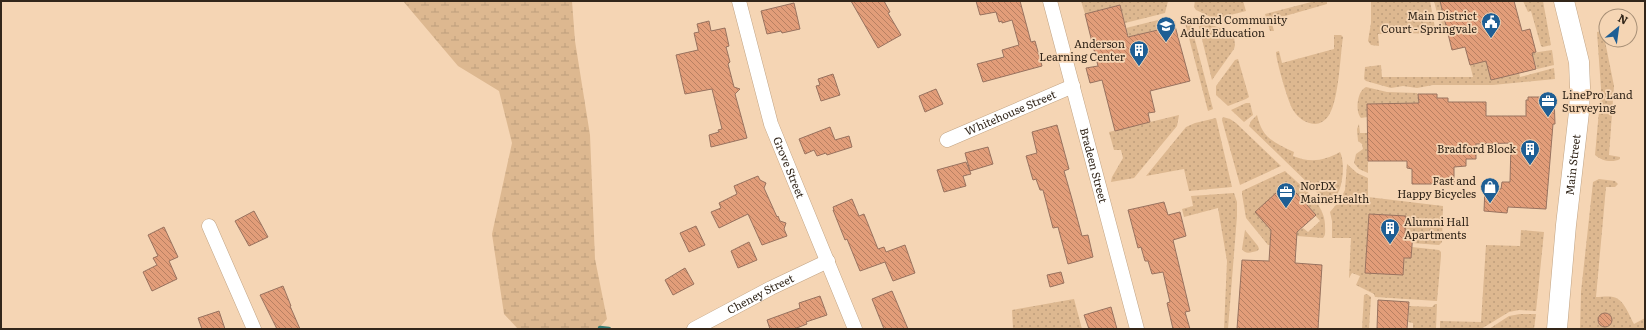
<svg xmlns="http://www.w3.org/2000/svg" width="1646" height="330" font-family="Literata,serif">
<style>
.grass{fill:url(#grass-dots)}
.wetland{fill:url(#wetland-marsh)}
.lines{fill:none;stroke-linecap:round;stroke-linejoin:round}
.stream{stroke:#387f76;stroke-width:4.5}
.building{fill:url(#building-back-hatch);stroke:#98725f}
.minor-casing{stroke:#c1a383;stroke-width:15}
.secondary-casing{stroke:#c1a383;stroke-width:21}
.minor{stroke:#fff;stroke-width:14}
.secondary{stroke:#fff;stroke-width:20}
.labels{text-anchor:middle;stroke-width:3.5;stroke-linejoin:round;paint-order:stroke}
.poi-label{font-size:11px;fill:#32261a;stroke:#f5d5b4;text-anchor:end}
.street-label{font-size:11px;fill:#32261a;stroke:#f5d5b4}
</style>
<defs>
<pattern id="grass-dots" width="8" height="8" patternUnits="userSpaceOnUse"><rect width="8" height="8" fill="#ddb890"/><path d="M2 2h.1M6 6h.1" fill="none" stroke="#be9e7c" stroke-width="1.8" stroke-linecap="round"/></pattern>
<pattern id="wetland-marsh" width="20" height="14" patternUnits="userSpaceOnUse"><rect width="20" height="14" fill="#ddb890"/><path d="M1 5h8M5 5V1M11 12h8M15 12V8" fill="none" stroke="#be9e7c"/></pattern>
<pattern id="building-back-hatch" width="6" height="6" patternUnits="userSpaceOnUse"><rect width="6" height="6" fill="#e29d79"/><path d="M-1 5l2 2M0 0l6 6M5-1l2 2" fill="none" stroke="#b88062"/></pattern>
</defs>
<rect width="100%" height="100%" fill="#f5d5b4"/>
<g class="grass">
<polygon points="1081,1 1168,1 1165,13 1125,23 1120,5 1085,14"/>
<polygon points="1195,1 1243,1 1246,11 1215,19 1196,10 1194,7"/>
<polygon points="1315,1 1327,1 1327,4 1271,20 1274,31 1270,31 1265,14"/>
<polygon points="1371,1 1409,2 1430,1 1436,33 1378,34 1379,46 1371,45 1368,41 1371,23"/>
<polygon points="1434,1 1440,1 1447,31 1444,32 1441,29"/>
<polygon points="1523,1 1543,1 1551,45 1543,47 1541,46 1531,11 1528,12"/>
<polygon points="1189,17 1213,109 1208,111 1184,19"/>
<polygon points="1166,18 1168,22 1175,21 1176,25 1129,37 1126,28"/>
<polygon points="1199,20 1230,32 1234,37 1235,45 1234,49 1212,80 1198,23"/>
<path d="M 1606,30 L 1606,36 L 1604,36 L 1614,86 L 1609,155 L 1620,157 L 1620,159 C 1613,163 1601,161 1595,155 L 1601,89 L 1597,32 Z"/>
<path d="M 1334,35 L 1341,35 L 1343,37 C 1340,57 1339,99 1329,115 C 1319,131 1301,123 1293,110 C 1288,102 1276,60 1276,52 L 1279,51 L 1282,63 L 1334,49 Z"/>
<polygon points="1552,50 1554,65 1537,69 1532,53"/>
<polygon points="1238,59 1249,97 1246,99 1228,106 1216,95 1216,86 1235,60"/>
<polygon points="1486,61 1491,80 1519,73 1520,77 1554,68 1555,79 1493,85 1433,85 1417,88 1403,86 1391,88 1366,81 1364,79 1365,67 1381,65 1382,77 1473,77 1470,65"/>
<path d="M 1366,87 L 1387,92 L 1417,93 L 1418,94 L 1419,103 L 1368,104 L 1367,117 L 1361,118 C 1355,111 1357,91 1366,87 Z"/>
<polygon points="1246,103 1250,103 1253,115 1244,122 1231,110"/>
<polygon points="1179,115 1177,126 1134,178 1111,182 1112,177 1123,158 1121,150 1114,150 1109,132"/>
<path d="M 1257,115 C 1262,138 1274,143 1294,152 L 1293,156 C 1310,163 1324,161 1340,152 C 1345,162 1343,184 1338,193 C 1335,198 1331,201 1327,205 L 1314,189 L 1249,126 L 1251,121 Z"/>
<polygon points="1223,117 1230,119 1236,123 1281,166 1240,185 1222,120"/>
<polygon points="1216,118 1232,187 1189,191 1184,169 1146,176 1186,127 1195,123"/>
<polygon points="1359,124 1360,133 1368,133 1368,173 1359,169 1354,163 1356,154 1363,149 1362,144 1358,141 1357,129"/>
<polygon points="1347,164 1357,173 1368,178 1368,197 1443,206 1442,242 1439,245 1412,243 1413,233 1405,233 1406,216 1369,214 1365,272 1403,275 1404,258 1411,258 1412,247 1439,250 1441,252 1441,256 1437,301 1375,297 1374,294 1356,285 1360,276 1352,273 1349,278 1351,238 1332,238 1332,221 1330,212 1340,200 1345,190"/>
<path d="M 1285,171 C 1300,185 1326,204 1325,226 C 1325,231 1326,235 1323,238 L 1297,236 L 1297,232 L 1303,228 L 1308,232 L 1320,221 L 1287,183 L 1255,212 L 1271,230 L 1270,245 L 1268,245 L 1246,218 L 1242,194 L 1242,191 Z"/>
<path d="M 1599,179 L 1615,181 L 1618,184 L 1615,187 L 1606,187 L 1596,297 C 1602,297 1607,296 1613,297 C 1624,299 1629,315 1634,324 L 1645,318 L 1645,327 L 1642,329 L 1580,329 L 1581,292 L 1593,182 Z"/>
<polygon points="1234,193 1237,202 1237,216 1228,329 1224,329 1227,261 1218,208 1184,217 1182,209 1193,206 1191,196"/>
<path d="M 1245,230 L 1258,246 L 1259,249 L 1257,251 C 1252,252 1245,255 1242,249 Z"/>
<polygon points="1521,230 1544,232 1536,311 1519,310 1509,312 1481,329 1440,329 1440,321 1481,322 1486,245 1520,246"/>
<polygon points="1367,294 1371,297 1369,329 1362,329 1364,295"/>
<polygon points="1074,299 1082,329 1013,329 1012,310"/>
<polygon points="1435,304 1437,304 1436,329 1413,329 1413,323 1408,322 1409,306 1432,307"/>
<polygon points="1520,314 1536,314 1534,329 1489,329 1509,316"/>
</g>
<polygon class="wetland" points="403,1 572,1 575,41 590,135 595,259 607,319 598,329 518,329 504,314 492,234 512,143 499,91 458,66"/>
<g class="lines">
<polyline class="stream" points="600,328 609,329"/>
</g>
<g class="building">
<polygon points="851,1 884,1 890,12 888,13 901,35 878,48"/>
<polygon points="976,1 1020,1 1031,42 1035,41 1042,66 983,82 977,64 1004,57 1002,50 1019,45 1012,20 1002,23 1002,21 999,22 996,12 980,15"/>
<polygon points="1440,1 1514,1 1522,31 1530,29 1536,52 1532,53 1536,69 1491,80 1486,61 1470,65 1465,47 1452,50"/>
<polygon points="794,3 800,29 782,33 781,31 767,34 761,11"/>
<polygon points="1120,5 1128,37 1175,26 1190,81 1150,91 1155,112 1148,113 1150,122 1115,131 1102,80 1090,83 1086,68 1098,66 1085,14"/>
<polygon points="709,21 711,31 725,28 729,46 726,47 730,62 728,64 734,87 740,89 735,94 747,138 711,147 709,135 719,132 718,130 722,129 712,89 685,94 676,55 698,50 694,33 699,32 697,24"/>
<polygon points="833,74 840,95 821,101 816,86 820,85 818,79"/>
<polygon points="936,89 943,104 925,112 919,96"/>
<polygon points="1418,94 1437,94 1437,98 1448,98 1448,102 1486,102 1486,116 1526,116 1526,100 1528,100 1528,97 1554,97 1555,124 1553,124 1546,209 1508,207 1507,213 1484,211 1485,188 1501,189 1502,182 1510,182 1511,143 1476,144 1476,159 1466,159 1466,166 1454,167 1454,184 1412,184 1412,169 1407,168 1407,161 1368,161 1367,104 1419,103"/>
<polygon points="1057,125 1069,169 1064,171 1072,199 1082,236 1088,235 1093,257 1068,264 1058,227 1053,228 1043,190 1040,190 1036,179 1033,180 1026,156 1037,153 1032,132"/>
<polygon points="830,127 835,140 849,136 852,147 827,155 826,153 817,156 814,150 805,154 799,139"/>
<polygon points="988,147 993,164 970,171 965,153"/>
<polygon points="966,162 971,174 963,176 966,186 944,192 937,170"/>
<polygon points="758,176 760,180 766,183 764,188 777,217 778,216 780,221 786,223 784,229 787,236 762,245 748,214 719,228 711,212 721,208 719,203 737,194 734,186"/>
<polygon points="1287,183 1316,215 1297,232 1295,263 1322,265 1318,329 1237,329 1242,260 1269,261 1271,230 1255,212"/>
<polygon points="852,199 859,216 864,214 878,249 884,247 886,252 905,245 915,273 893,281 885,262 860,271 847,239 845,240 833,210 834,210 833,207"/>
<polygon points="1164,202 1168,215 1180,212 1186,236 1173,240 1190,311 1185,312 1190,329 1173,329 1167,303 1170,302 1163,272 1152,274 1148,261 1145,261 1141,247 1138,248 1128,210"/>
<polygon points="254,211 268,237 249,246 235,221"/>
<polygon points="1369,214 1406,216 1405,233 1413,233 1411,258 1404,258 1403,275 1365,273"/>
<polygon points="696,226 705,245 689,252 680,233"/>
<polygon points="164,227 178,257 169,261 177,279 152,291 143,272 157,265 153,258 158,256 148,235"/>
<polygon points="749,242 757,260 738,268 731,251"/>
<polygon points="685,268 694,284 673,295 665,280"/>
<polygon points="1061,272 1064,283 1050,287 1047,275"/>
<polygon points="283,286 291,306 290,306 300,329 277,329 260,295"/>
<polygon points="892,291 908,329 884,329 872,299"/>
<polygon points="820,296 827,315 806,322 807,324 794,329 770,329 767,320 800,308 799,303"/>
<polygon points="1378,300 1409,302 1407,329 1377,329"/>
<polygon points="1111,307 1117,329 1089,329 1084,315"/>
<polygon points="219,311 225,329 202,329 198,318"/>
<circle cx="1605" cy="320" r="7"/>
</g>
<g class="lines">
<defs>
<g id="minor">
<path id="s1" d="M 739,1 L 771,124 L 855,329"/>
<path id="s2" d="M 1050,1 L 1137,329"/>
<path id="s3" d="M 947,140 L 1073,86"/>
<polyline points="209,226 254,329"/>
<path id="s4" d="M 694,329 L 771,288 L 828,261"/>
</g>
<g id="secondary">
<path id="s5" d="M 1557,329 L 1566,225 L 1579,112 L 1580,87 L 1579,62 L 1564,1"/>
</g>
</defs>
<use href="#minor" class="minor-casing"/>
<use href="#secondary" class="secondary-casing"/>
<use href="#minor" class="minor"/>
<use href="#secondary" class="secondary"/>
</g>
<defs>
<symbol id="civic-pin" viewBox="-11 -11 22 30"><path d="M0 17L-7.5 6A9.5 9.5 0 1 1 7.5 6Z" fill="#1e5e94" stroke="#f5d5b4"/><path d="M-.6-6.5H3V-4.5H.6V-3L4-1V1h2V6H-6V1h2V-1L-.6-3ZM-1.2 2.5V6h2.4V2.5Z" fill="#fff"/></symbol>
<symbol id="school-pin" viewBox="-11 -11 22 30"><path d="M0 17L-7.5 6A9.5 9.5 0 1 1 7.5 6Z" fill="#1e5e94" stroke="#f5d5b4"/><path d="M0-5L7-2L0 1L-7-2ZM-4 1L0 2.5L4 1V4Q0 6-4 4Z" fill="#fff"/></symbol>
<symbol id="building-pin" viewBox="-11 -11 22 30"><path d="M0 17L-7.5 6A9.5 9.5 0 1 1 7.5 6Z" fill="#1e5e94" stroke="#f5d5b4"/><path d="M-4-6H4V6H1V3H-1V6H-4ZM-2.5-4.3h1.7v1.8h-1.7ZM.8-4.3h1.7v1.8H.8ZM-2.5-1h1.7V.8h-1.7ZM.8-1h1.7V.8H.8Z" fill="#fff"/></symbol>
<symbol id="office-pin" viewBox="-11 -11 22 30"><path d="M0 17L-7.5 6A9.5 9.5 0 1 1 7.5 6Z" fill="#1e5e94" stroke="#f5d5b4"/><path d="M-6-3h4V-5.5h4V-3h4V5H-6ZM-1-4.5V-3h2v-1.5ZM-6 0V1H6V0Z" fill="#fff"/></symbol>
<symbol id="shop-pin" viewBox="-11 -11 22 30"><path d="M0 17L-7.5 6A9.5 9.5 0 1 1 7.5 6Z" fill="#1e5e94" stroke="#f5d5b4"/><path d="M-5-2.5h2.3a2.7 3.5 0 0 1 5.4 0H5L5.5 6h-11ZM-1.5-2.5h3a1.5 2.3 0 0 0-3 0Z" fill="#fff"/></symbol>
</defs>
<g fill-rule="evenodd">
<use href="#civic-pin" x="1480" y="11" width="22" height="30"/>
<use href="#school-pin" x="1155" y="15" width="22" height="30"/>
<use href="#building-pin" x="1128" y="39" width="22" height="30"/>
<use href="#office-pin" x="1537" y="90" width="22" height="30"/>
<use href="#building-pin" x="1519" y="138" width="22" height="30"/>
<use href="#shop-pin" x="1479" y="176" width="22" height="30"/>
<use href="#office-pin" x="1275" y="181" width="22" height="30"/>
<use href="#building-pin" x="1379" y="217" width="22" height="30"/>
</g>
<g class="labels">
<g class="poi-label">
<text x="1477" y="20">Main District<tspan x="1477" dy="13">Court - Springvale</tspan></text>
<text x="1180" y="24" text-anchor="start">Sanford Community<tspan x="1180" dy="13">Adult Education</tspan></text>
<text x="1125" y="48">Anderson<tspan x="1125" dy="13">Learning Center</tspan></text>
<text x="1562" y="99" text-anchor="start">LinePro Land<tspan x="1562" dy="13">Surveying</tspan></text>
<text x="1516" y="153">Bradford Block</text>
<text x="1476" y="185">Fast and<tspan x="1476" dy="13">Happy Bicycles</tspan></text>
<text x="1300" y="190" text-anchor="start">NorDX<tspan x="1300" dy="13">MaineHealth</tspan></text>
<text x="1404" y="226" text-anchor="start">Alumni Hall<tspan x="1404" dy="13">Apartments</tspan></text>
</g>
<g class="street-label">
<text dy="4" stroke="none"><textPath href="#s3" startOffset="69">Whitehouse Street</textPath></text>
<text dy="4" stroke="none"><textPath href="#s5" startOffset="165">Main Street</textPath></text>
<text dy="4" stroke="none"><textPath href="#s2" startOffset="170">Bradeen Street</textPath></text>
<text dy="4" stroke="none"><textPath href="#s1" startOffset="174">Grove Street</textPath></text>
<text dy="4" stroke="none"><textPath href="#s4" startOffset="75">Cheney Street</textPath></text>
</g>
</g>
<rect width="1646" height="330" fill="none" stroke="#32261a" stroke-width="4"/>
<g transform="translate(1618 28) rotate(29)"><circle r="19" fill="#f5d5b4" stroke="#a78f76"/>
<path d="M0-3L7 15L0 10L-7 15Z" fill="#1e5e94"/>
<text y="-6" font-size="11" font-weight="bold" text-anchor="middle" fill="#32261a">N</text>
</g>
</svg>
